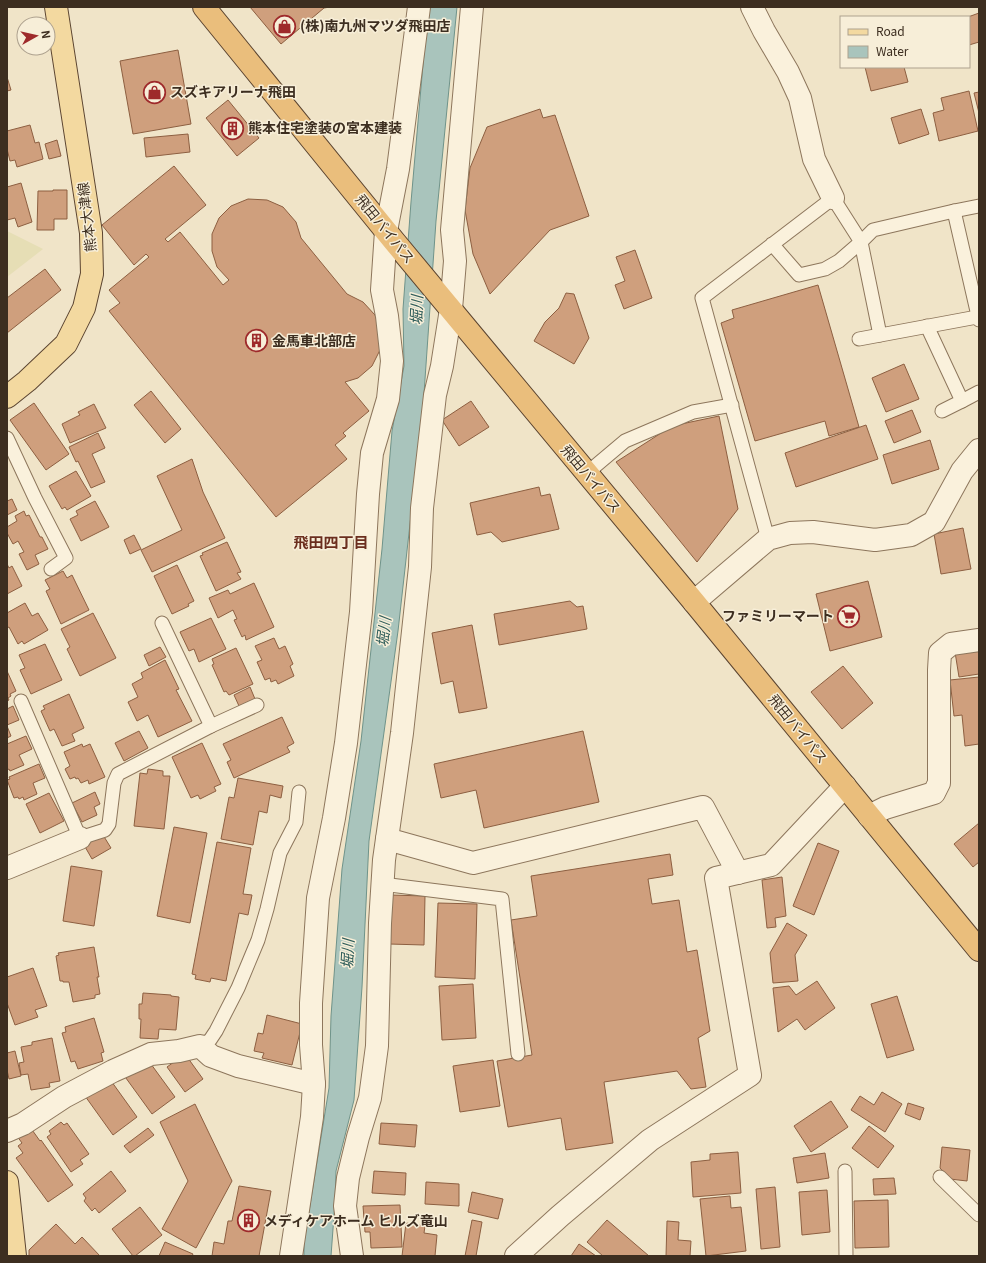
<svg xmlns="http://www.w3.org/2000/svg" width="986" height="1263" font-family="Georgia,'Noto Sans JP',serif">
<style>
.farmland{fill:#e6deb5}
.water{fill:#a9c4bc;stroke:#6f938a}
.building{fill:#cf9f7d;stroke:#8d5f41}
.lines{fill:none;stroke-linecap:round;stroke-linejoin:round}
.service-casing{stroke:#8d765c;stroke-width:15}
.minor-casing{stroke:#8d765c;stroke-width:24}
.primary-casing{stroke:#5b4430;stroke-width:24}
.trunk-casing{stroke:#5b4430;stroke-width:24}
.service{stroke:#faf1dc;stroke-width:13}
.minor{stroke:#faf1dc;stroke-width:22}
.primary{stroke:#f3d9a0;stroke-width:22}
.trunk{stroke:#eabe7c;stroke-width:22}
.labels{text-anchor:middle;stroke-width:3;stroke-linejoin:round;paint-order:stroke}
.poi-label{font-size:14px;font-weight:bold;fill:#3d2e20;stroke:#f7eed8;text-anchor:start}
.street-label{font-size:14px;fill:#3d2e20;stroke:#f7eed8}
.water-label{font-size:15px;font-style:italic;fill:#2f5d5a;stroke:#f7eed8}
.neighbourhood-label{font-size:15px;font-weight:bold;fill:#6b2e1e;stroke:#f7eed8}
</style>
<rect width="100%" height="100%" fill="#f0e4c8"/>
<polygon class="farmland" points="7,231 43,249 7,277"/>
<polygon class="water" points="428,7 457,7 436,221 423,408 398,631 369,841 362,987 354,1100 336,1171 335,1202 331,1256 304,1256 304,1242 329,1088 331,1016 342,869 361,741 382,549 392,431 404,366 403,309 411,202"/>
<g class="building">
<polygon points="250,7 330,7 324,8 281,44"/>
<polygon points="979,13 979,42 969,45 969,17 968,17"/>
<polygon points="178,50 191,124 133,134 120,61"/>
<polygon points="865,67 904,67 908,82 871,91"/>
<polygon points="7,77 11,90 7,91"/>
<polygon points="969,91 978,131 939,141 933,113 944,110 941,98"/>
<polygon points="979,92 979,113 974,93"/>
<polygon points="228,100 259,138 237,156 206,118"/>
<polygon points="540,109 543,118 555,115 589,216 550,230 490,294 473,254 465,210 470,168 487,127"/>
<polygon points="921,109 929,134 899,144 891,118"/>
<polygon points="30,125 35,143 39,142 43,159 17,167 15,160 10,161 7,149 7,131"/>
<polygon points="188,134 190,152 146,157 144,138"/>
<polygon points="57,140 61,156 49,159 45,144"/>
<polygon points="174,166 206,205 165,239 168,242 180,232 223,285 229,280 217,267 212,251 212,234 219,218 231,206 248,199 267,200 283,207 296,222 301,238 347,294 363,302 375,315 381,332 380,350 372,366 358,378 345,382 369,411 343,433 346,436 335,445 347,459 276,517 109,311 120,303 109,290 149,257 146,254 134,265 102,225"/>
<polygon points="21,183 32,222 18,227 15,218 7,220 7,187"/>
<polygon points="53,190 67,190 67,219 54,219 54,230 37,230 38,191 53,191"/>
<polygon points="635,250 652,298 624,309 615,285 625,281 616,257"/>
<polygon points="45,269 61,290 7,333 7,298"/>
<polygon points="818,285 859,427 829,436 825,421 755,441 721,323 734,318 732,310"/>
<polygon points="566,293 574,294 589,338 574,364 534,341 545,322 559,308"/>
<polygon points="904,364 919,399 886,412 872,378"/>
<polygon points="151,391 181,429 165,443 134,405"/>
<polygon points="471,401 489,427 459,446 442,420"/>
<polygon points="34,403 69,454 46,470 10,420"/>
<polygon points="94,404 106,428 70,443 62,424 80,415 78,412"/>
<polygon points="912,410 921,432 894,443 885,421"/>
<polygon points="719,416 738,509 697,562 616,462 672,426"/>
<polygon points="866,425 878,459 796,487 785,453"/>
<polygon points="98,433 105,448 92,454 105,482 91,488 78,461 76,462 69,447"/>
<polygon points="930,440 939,469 892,484 883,455"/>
<polygon points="192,459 203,492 225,538 152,572 141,550 182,530 157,476"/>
<polygon points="76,471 91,496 67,510 65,507 62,509 49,486"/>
<polygon points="539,487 541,496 550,494 559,529 502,542 491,532 477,535 470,503"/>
<polygon points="12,499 17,510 7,515 7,501"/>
<polygon points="95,501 109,527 81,541 70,519 78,515 76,511"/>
<polygon points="24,511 26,516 29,515 40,537 42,537 48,549 35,555 39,564 27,570 19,554 24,552 18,541 13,544 7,533 7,527 17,521 15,516"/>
<polygon points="963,528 971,569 941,574 934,534"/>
<polygon points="134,535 141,549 130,554 124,540"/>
<polygon points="227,542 241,572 237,573 241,579 216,591 200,556 203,555 202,553"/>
<polygon points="7,564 9,568 12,566 22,586 7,594"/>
<polygon points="177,565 194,601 188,604 189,606 172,614 154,576"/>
<polygon points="63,571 67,578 72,575 89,610 61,624 46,591 50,589 45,580"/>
<polygon points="868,581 882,637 830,651 816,594"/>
<polygon points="254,583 274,627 246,640 245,635 242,637 234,620 237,619 233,610 218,618 209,598 228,590 230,594"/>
<polygon points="570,601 577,607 583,606 587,629 499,645 494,614"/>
<polygon points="25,603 32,616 38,613 48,630 24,644 22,641 18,644 9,627 7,628 7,613"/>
<polygon points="93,613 116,658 80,676 67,649 70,647 61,629"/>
<polygon points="211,618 226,649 199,662 194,649 189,651 180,632"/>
<polygon points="472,625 487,708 459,713 453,681 441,684 432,633"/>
<polygon points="274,638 279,649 285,646 293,664 290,666 294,676 278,684 276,680 271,682 270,678 265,680 257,662 262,660 255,646"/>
<polygon points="45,644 62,680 31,694 20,670 25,668 19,655"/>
<polygon points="160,647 166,657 149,666 144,655"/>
<polygon points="236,648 253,684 229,695 226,691 224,692 212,665 214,664 212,659"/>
<polygon points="979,648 979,674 959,677 955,652"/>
<polygon points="165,660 179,689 176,690 192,721 158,737 148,715 137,721 128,702 138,697 132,684 143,678 141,673"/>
<polygon points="843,666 873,703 842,729 811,692"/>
<polygon points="7,671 16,691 10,694 11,696 8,698 9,700 7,701"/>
<polygon points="979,677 979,744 965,746 962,715 954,716 950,680"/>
<polygon points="250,687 255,699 239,706 234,695"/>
<polygon points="69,694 84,728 72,734 75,741 62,746 54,729 50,731 41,711 45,709 43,706"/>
<polygon points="13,706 19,720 7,725 7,709"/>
<polygon points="282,717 294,743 287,747 290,752 234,778 227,762 231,760 223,744"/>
<polygon points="7,726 11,736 7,738"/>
<polygon points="139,731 148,748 124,761 115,743"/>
<polygon points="583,731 599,802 484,828 476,790 441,798 434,764"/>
<polygon points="26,736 32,749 19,755 24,765 10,771 9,769 7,770 7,744"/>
<polygon points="202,743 221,784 214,787 216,791 200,799 198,795 191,798 172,757"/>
<polygon points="82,744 83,747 90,744 105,777 89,784 88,780 81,783 78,778 76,779 75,777 70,779 65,769 70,766 64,752"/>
<polygon points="39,764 45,778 33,783 37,794 24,800 23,797 19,799 18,797 14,798 7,780 10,779 9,777"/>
<polygon points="148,769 163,771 163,776 170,776 164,829 134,826 140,773 147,774"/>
<polygon points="238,778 283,786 281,798 270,795 267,813 259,811 253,845 221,839 229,797 234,798"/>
<polygon points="95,792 100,804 94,807 97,815 82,822 72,803"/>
<polygon points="49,793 64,821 40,833 26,804"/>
<polygon points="979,823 979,862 973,867 954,844"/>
<polygon points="174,827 207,833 190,923 157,916"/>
<polygon points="103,835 111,848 92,859 84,845"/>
<polygon points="217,842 251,848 243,894 252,895 248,915 239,913 226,981 211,978 210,982 195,979 196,975 192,974"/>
<polygon points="818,843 839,851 814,915 793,906"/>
<polygon points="670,854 673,875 648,879 652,904 679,900 687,952 697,950 710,1031 698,1038 706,1087 691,1089 677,1071 604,1082 613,1143 566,1150 561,1118 508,1127 497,1061 532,1055 511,920 537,916 531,876"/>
<polygon points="71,866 102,871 94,926 63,921"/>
<polygon points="782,877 786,916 775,918 776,927 767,928 762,880"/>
<polygon points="390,895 425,896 424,945 389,944"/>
<polygon points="438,903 477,904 475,979 435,977"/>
<polygon points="787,923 807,935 795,955 798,981 773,983 770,953"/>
<polygon points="94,947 99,977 97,977 100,994 95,995 95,998 73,1002 69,982 63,982 63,981 60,981 56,956 59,955 58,953"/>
<polygon points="33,968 47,1006 35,1010 38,1017 15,1025 7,1003 7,977"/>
<polygon points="817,981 835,1008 805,1030 797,1019 778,1032 773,988 789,986 796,995"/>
<polygon points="473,984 476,1038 442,1040 439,986"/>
<polygon points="143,993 171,995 171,996 179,997 176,1030 159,1029 158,1039 140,1038 141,1019 139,1019 139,1004 142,1004"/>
<polygon points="897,996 914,1050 887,1058 871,1004"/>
<polygon points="267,1015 302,1024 292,1065 262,1058 264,1053 254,1051 258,1033 263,1034"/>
<polygon points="94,1018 104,1052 101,1053 103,1061 78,1069 75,1061 71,1062 62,1033 66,1032 65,1027"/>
<polygon points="52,1038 60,1081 49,1083 50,1087 31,1090 28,1074 21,1075 19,1063 24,1062 21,1047 32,1045 32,1042"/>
<polygon points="15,1051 21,1076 9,1079 7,1070 7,1053"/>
<polygon points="185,1054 203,1079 185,1092 167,1067"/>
<polygon points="148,1060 175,1097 152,1114 123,1074"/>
<polygon points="493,1060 500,1106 460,1112 453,1066"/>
<polygon points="109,1078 137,1117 113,1135 85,1096"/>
<polygon points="882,1092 902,1104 885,1132 851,1110 860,1096 874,1105"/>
<polygon points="831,1101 848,1127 811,1152 794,1126"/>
<polygon points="908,1103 924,1108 920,1120 905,1114"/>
<polygon points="195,1104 232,1181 196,1248 162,1229 188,1181 160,1122"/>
<polygon points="61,1122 64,1125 67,1123 89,1154 80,1160 83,1164 71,1172 47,1137 51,1134 49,1131"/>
<polygon points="381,1123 417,1125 415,1147 379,1144"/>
<polygon points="869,1126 894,1146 878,1168 852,1148"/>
<polygon points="30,1127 40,1141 41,1140 73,1185 48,1202 16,1158 23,1153 18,1146 22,1143 17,1136"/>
<polygon points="148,1128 154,1135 130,1153 124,1146"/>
<polygon points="942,1147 970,1150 967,1181 950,1179 940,1168"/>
<polygon points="738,1152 741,1193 693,1197 691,1162 710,1160 710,1154"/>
<polygon points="825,1153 829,1178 797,1183 793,1158"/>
<polygon points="111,1171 126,1191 99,1213 95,1208 92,1211 84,1201 86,1198 83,1194"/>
<polygon points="374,1171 406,1173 405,1195 372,1193"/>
<polygon points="894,1178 896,1194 874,1195 873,1179"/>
<polygon points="426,1182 459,1184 459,1206 425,1204"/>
<polygon points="239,1186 271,1191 259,1256 212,1256 214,1242 224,1244 228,1221 232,1221"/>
<polygon points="775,1187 780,1247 761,1249 756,1189"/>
<polygon points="827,1190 830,1232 802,1235 799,1192"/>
<polygon points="472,1192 503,1199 498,1219 468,1212"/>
<polygon points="730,1196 731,1208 741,1207 746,1251 706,1256 700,1199"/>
<polygon points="888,1200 889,1247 855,1248 854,1201"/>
<polygon points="400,1205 402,1247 371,1248 370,1232 365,1232 363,1206"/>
<polygon points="140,1207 162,1235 135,1256 133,1256 112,1229"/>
<polygon points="472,1220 482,1222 476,1256 465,1256"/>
<polygon points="607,1220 649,1256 603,1256 587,1242"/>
<polygon points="667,1221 679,1222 678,1240 691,1241 690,1256 666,1256"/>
<polygon points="406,1223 425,1226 424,1233 437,1235 435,1256 402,1256"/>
<polygon points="56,1224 75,1244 82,1237 100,1256 29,1256 29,1250"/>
<polygon points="165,1242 193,1254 192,1256 159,1256"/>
<polygon points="579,1244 596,1256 571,1256"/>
</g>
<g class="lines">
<defs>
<g id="service">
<polyline points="979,206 954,211 979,320"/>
<polyline points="927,326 962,401 942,411"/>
<polyline points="880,335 861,242 873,230 954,211"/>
<polyline points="859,339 977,317"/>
<polyline points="962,401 979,392"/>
<polyline points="7,438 35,498 66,558 51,569"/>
<polyline points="587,473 625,441 693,412 732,405"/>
<polyline points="768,539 702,298 833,198 861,242 839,261 825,269 799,275 772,244"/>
<polyline points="162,623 211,726 257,705"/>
<polyline points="21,701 80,838 105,830 109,824 114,783 118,774 211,726"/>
<polyline points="382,884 502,899 518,1054"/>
<polyline points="200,1046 210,1040 216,1031 238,988 258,940 267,909 280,853 296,822 299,792"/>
<polyline points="845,1171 846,1256"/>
<polyline points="940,1177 979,1215"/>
</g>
<g id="minor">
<polyline points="752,7 764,31 788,72 800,98 814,159 833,198"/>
<polyline points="694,602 768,539 790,533 813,532 875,540 911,535 934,522 962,471 979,450"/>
<polyline points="869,816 885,808 934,793 939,783 939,670 940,653 951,644 979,640"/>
<polyline points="387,839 473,863 703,807 738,873"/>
<polyline points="7,868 80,838"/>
<polyline points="7,1131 23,1124 64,1097 113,1071 151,1054 179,1051 200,1046 211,1056 238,1066 314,1084"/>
<polyline points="291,1256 312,1117 314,1084 311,1045 311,1003 318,898 334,818 346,743 361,612 368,494 372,453 388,399 392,361 387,316 382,290 386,231 398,169 419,7"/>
<polyline points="352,1256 345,1206 348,1178 358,1137 370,1098 377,1046 380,923 384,860 402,733 420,567 422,508 435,395 442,366 451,309 455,261 452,230 472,7"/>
<polyline points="516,1256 560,1216 650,1140 750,1075 716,878 771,865 845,786"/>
</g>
<g id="primary">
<polyline points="7,397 27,381 66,344 84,308 92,274 91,233 56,7"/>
<polyline points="7,1182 15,1256"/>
</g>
<polyline id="trunk" points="204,7 394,241 694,602 979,950"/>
</defs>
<use href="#service" class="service-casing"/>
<use href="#minor" class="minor-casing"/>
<use href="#primary" class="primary-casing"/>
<use href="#trunk" class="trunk-casing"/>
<use href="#service" class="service"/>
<use href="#minor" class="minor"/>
<use href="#primary" class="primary"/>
<use href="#trunk" class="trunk"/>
</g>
<defs>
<symbol id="shop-ring" viewBox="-11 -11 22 22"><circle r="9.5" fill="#f7eed8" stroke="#9e2a2b" stroke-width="1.5"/><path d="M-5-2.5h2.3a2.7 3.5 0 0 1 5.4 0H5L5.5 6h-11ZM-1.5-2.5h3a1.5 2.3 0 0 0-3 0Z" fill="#9e2a2b"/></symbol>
<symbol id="building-ring" viewBox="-11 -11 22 22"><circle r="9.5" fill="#f7eed8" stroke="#9e2a2b" stroke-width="1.5"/><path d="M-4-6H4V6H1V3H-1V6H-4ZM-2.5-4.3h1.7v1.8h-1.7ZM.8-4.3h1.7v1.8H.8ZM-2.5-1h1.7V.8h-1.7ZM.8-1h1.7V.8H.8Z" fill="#9e2a2b"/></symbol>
<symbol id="supermarket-ring" viewBox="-11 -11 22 22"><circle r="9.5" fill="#f7eed8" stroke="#9e2a2b" stroke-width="1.5"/><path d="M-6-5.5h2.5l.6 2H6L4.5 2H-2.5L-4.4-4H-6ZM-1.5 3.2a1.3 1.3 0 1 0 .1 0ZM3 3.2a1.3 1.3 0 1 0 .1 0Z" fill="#9e2a2b"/></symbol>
</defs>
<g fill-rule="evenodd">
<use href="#shop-ring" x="272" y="14" width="25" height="25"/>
<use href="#shop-ring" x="142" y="80" width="25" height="25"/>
<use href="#building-ring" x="220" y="116" width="25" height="25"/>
<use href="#building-ring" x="244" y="328" width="25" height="25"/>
<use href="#supermarket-ring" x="836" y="604" width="25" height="25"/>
<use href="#building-ring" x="236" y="1208" width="25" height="25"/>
</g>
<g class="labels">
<g class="poi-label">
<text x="300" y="31">(株)南九州マツダ飛田店</text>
<text x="170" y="97">スズキアリーナ飛田</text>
<text x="248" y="133">熊本住宅塗装の宮本建装</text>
<text x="272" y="346">金馬車北部店</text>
<text x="834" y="621" text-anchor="end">ファミリーマート</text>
<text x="264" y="1226">メディケアホーム ヒルズ竜山</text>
</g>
<g class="street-label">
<text transform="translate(87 217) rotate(-97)" y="5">熊本大津線</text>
<text transform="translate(385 229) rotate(51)" y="5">飛田バイパス</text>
<text transform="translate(591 479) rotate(50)" y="5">飛田バイパス</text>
<text transform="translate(798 729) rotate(51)" y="5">飛田バイパス</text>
</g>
<g class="water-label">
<text transform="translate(417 310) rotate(-88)" y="5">堀川</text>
<text transform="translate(384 632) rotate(-83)" y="5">堀川</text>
<text transform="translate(348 954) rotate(-87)" y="5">堀川</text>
</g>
<g class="neighbourhood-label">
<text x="331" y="548">飛田四丁目</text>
</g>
</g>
<rect width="986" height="1263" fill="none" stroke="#3d2e20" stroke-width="16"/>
<rect x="840" y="16" width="130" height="52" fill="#f7eed8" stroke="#ada18e"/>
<rect x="848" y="29" width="20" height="6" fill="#f3d9a0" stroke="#ada18e"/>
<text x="876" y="36" font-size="12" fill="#3d2e20">Road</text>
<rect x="848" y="46" width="20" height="12" fill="#a9c4bc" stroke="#ada18e"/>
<text x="876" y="56" font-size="12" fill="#3d2e20">Water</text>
<g transform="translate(36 36) rotate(82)"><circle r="19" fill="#f7eed8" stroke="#ada18e"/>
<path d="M0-3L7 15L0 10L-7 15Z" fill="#9e2a2b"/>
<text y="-6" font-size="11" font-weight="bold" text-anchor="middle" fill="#3d2e20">N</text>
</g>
</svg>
